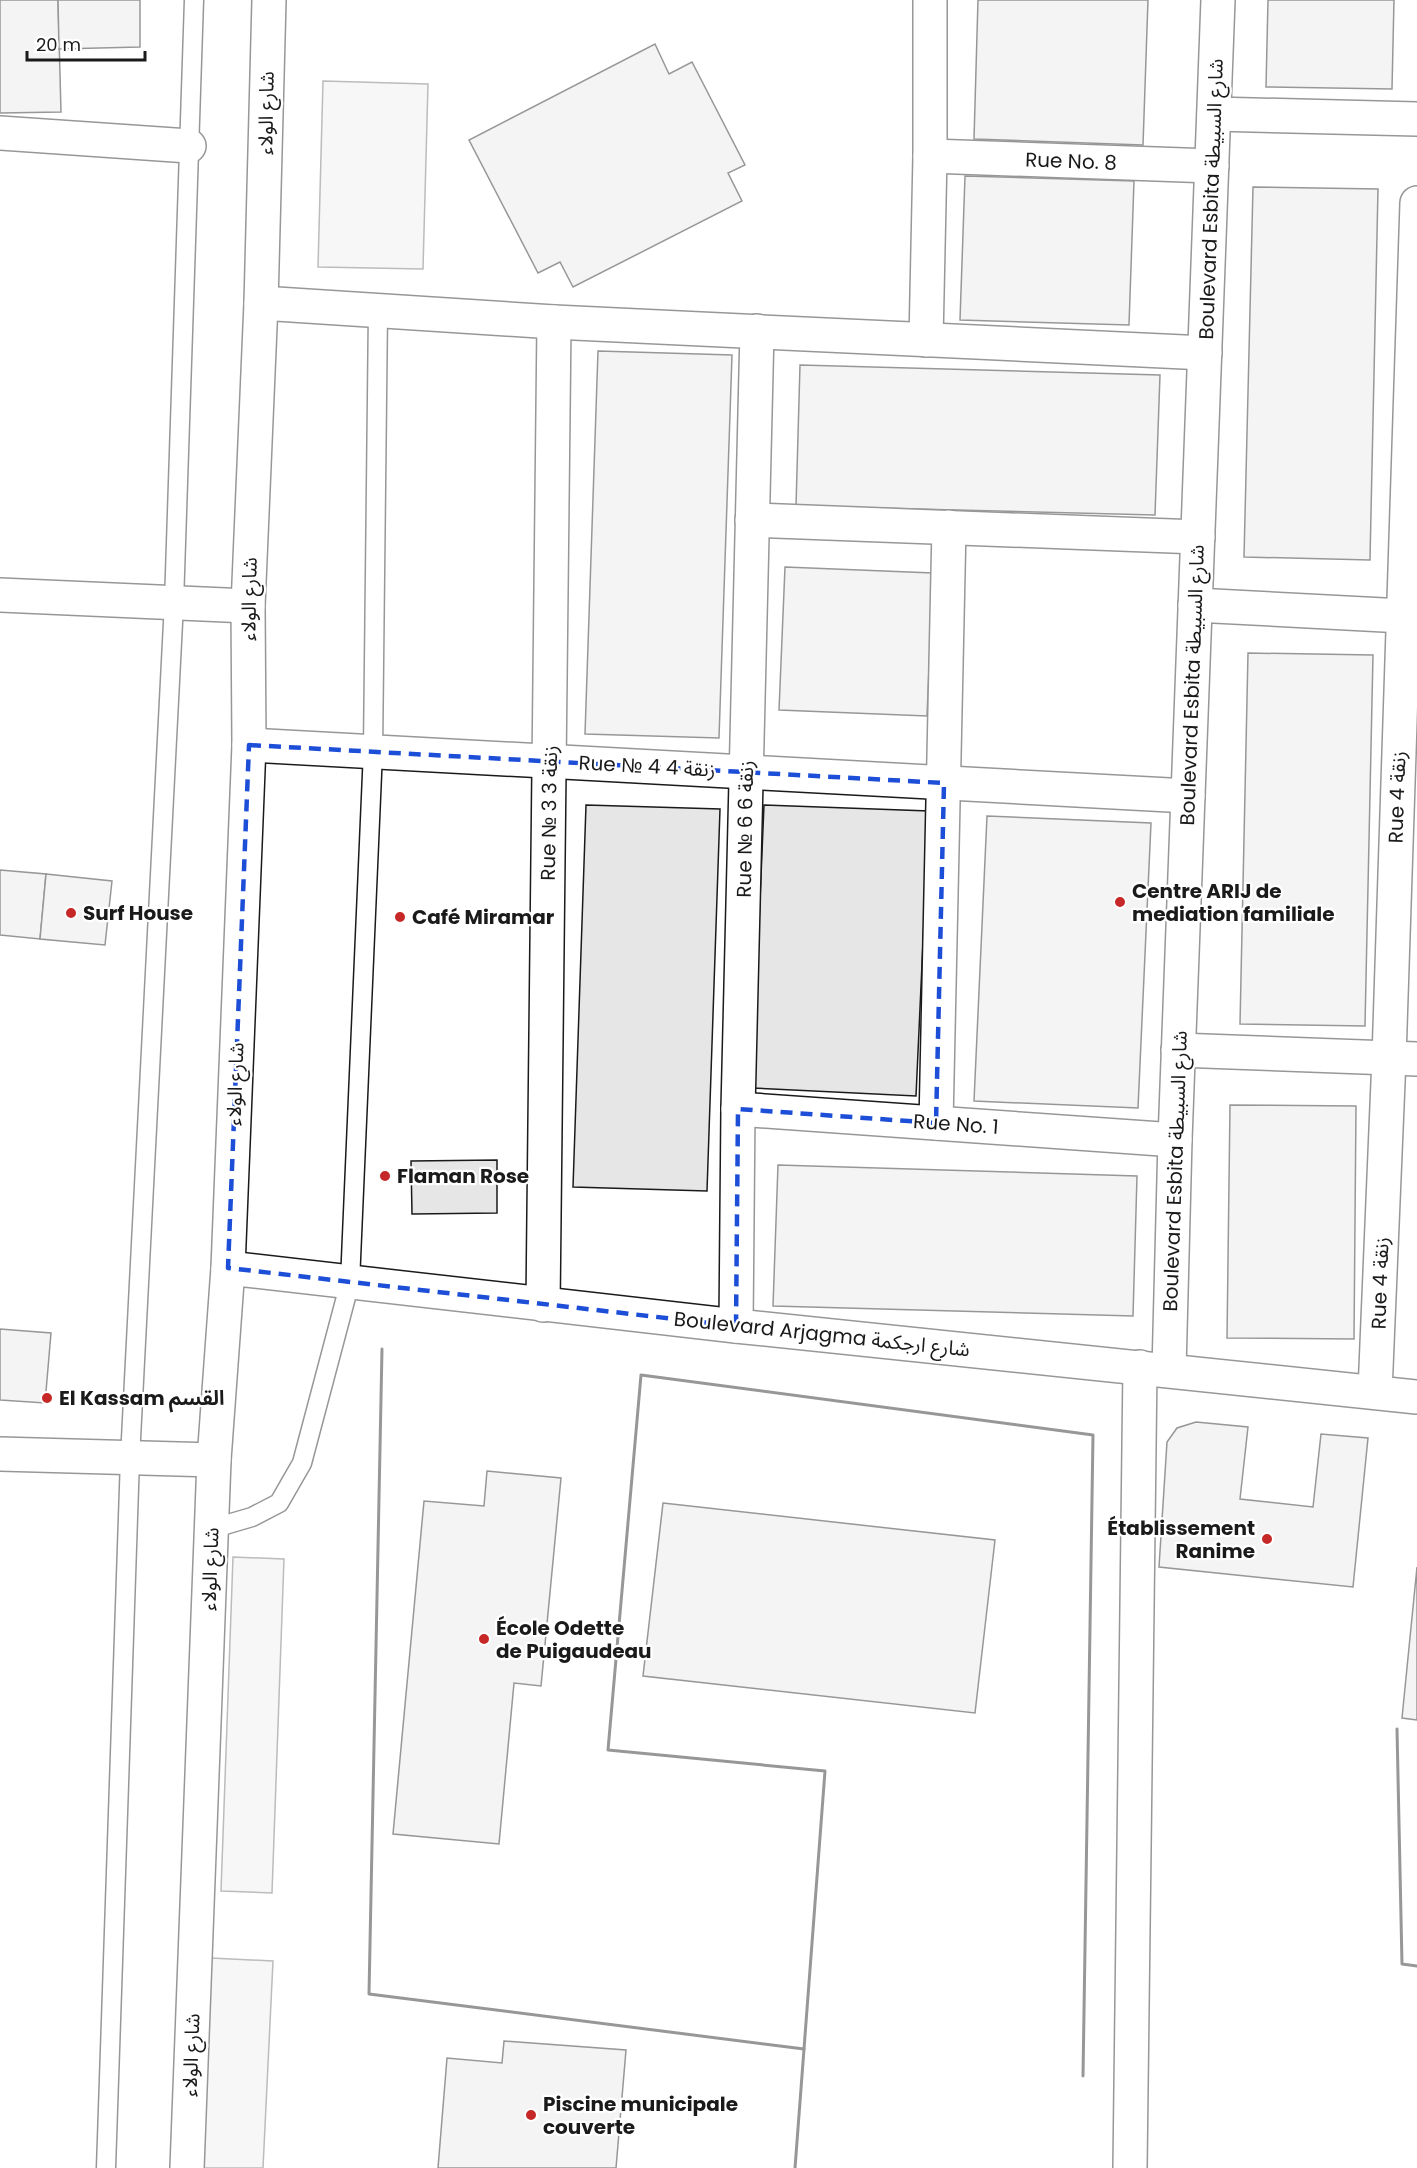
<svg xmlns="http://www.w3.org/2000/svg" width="1417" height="2168" font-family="Poppins,'Noto Sans Arabic',sans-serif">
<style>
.built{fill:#ededed;stroke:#6a6a6a;stroke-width:1.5}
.building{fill:#e6e6e6;stroke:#1a1a1a;stroke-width:1.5}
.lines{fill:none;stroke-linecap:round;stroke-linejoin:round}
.lane-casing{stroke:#1a1a1a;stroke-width:21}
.street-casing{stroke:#1a1a1a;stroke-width:36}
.primary-casing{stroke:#1a1a1a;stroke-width:36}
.lane{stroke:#fff;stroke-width:18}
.street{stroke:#fff;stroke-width:33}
.primary{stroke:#fff;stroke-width:33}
.wall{stroke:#1a1a1a;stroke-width:3}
.marked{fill:none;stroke:#1d4ed8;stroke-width:4.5;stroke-dasharray:12 8;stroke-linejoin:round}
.poi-dot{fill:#c62828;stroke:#fff;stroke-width:2}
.labels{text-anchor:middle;stroke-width:4.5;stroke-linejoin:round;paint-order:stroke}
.street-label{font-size:20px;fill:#1a1a1a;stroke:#fff}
.poi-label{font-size:20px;font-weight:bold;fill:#1a1a1a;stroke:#fff;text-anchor:start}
</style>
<rect width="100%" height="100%" fill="#fff"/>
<g class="built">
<polygon points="323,81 428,84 423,269 318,267"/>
<polygon points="233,1557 284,1559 272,1893 221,1891"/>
<polygon points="211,1958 273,1961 263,2168 200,2168"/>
</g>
<g class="building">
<polygon points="0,0 58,0 61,112 0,113"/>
<polygon points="58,0 140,0 140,47 59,49"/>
<polygon points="978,0 1148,0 1143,145 974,139"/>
<polygon points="1268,0 1394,0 1392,89 1266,87"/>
<polygon points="655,44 669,74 692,62 745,165 728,173 742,201 573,287 560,262 538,273 469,140"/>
<polygon points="965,176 1134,181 1129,325 960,320"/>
<polygon points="1253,187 1378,189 1370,560 1244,557"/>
<polygon points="598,351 732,355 719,738 585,734"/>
<polygon points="800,365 1160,375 1155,515 796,506"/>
<polygon points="785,567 933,573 927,716 779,710"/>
<polygon points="1248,653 1373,655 1365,1026 1240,1024"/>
<polygon points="586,805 720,809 707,1191 573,1187"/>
<polygon points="764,805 929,811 916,1096 752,1088"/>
<polygon points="987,816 1151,823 1138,1108 974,1101"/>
<polygon points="0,870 46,874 40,939 0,935"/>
<polygon points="46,874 112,881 105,945 40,939"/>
<polygon points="1230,1105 1356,1106 1354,1339 1227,1338"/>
<polygon points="497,1160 497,1213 412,1214 411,1161"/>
<polygon points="778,1165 1137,1176 1133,1316 773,1306"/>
<polygon points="0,1329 51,1333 45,1403 0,1400"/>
<polygon points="1196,1422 1248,1427 1240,1499 1313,1507 1321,1434 1368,1438 1353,1587 1159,1567 1167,1442 1177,1428"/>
<polygon points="487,1471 561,1478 541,1686 514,1683 499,1844 393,1834 424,1501 484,1506"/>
<polygon points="663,1503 995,1540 975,1713 643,1676"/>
<polygon points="1417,1567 1417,1720 1402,1718"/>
<polygon points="504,2041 626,2050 616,2168 438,2168 447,2058 502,2063"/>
</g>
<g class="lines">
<defs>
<g id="lane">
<polyline points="211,1529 252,1517 279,1503 302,1463 350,1282 373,751 378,310"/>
<polyline points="106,2168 130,1458 174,603 194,0"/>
</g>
<g id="street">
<polyline points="1214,114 1417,119"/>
<polyline points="0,133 189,146"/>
<polyline points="930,156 1212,166"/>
<polyline points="261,303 554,322 1205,353"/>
<polyline points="926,340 930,156 930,0"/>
<polyline points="752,520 1198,537"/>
<polyline points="0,595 248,606"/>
<polyline points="1195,605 1403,616"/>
<polyline points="249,745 1188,796"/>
<polyline points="1178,1050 1417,1059"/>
<polyline points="738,1109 1175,1140"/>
<polyline points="936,1123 949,527"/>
<polyline points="228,1268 736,1326 1417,1397"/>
<polyline points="543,1305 554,322"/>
<polyline points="736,1326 738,1109 757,331"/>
<polyline points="1169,1370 1175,1140 1218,0"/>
<polyline points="1375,1392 1389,1058 1417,203"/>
<polyline points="0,1454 214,1460"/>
<polyline points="1130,2168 1140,1367"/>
</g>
<polyline id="primary" points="187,2168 214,1460 228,1268 249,745 248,606 261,303 269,0"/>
</defs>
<use href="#lane" class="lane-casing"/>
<use href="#street" class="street-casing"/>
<use href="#primary" class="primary-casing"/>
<use href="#lane" class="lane"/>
<use href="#street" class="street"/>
<use href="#primary" class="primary"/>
<g class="wall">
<polyline points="382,1349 369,1994 804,2049"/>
<polyline points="1397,1729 1402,1964 1417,1966"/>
<polyline points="795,2168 825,1771 608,1750 641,1375 1093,1435 1083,2076"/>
</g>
</g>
<path d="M0 0H1417V2168H0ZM 249,745 L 944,783 L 936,1123 L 738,1109 L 736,1326 L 228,1268 Z" fill="#fff" fill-opacity=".55" fill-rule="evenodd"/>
<path class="marked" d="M 249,745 L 944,783 L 936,1123 L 738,1109 L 736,1326 L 228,1268 Z"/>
<g class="poi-dot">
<circle cx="1120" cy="902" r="6"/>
<circle cx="71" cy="913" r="6"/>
<circle cx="400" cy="917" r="6"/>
<circle cx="385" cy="1176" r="6"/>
<circle cx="47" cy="1398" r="6"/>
<circle cx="1267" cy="1539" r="6"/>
<circle cx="484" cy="1639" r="6"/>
<circle cx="531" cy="2115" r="6"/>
</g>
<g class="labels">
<g class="street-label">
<text transform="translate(266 113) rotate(-89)" y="7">شارع الولاء</text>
<text transform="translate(1071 161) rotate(2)" y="7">Rue No. 8</text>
<text transform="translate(1211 199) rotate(-88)" y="7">Boulevard Esbita شارع السبيطة</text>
<text transform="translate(249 599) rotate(-89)" y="7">شارع الولاء</text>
<text transform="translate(1192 685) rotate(-88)" y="7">Boulevard Esbita شارع السبيطة</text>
<text transform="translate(647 766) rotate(3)" y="7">Rue № 4 زنقة 4</text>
<text transform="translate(1397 797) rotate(-88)" y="7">Rue 4 زنقة</text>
<text transform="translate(549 813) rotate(-89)" y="7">Rue № 3 زنقة 3</text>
<text transform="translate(745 829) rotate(-89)" y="7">Rue № 6 زنقة 6</text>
<text transform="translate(235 1084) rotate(-88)" y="7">شارع الولاء</text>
<text transform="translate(956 1124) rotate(4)" y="7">Rue No. 1</text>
<text transform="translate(1175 1171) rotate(-88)" y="7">Boulevard Esbita شارع السبيطة</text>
<text transform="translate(1380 1283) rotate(-88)" y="7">Rue 4 زنقة</text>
<text transform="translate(822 1334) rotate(6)" y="7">Boulevard Arjagma شارع ارجكمة</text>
<text transform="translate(210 1569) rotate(-88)" y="7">شارع الولاء</text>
<text transform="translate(191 2055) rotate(-88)" y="7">شارع الولاء</text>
</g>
<g class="poi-label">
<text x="1132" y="898">Centre ARIJ de<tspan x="1132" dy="23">mediation familiale</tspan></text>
<text x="83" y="920">Surf House</text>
<text x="412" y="924">Café Miramar</text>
<text x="397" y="1183">Flaman Rose</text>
<text x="59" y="1405">El Kassam القسم</text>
<text x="1255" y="1535" text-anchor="end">Établissement<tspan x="1255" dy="23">Ranime</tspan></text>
<text x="496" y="1635">École Odette<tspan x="496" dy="23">de Puigaudeau</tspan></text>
<text x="543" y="2111">Piscine municipale<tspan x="543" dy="23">couverte</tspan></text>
</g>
</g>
<path d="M27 51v9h118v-9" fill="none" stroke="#1a1a1a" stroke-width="3"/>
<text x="36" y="51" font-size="18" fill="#1a1a1a" stroke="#ffffff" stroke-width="4.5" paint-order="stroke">20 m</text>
</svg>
